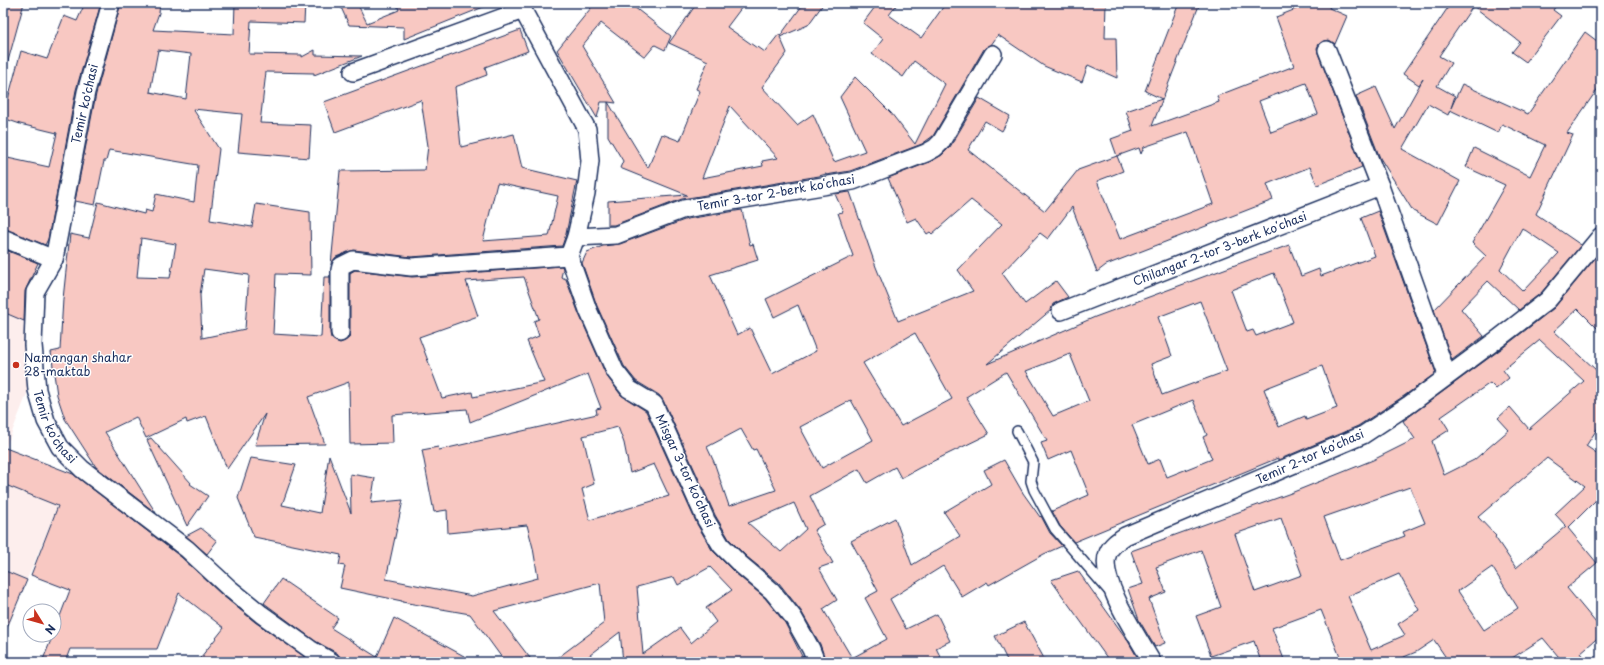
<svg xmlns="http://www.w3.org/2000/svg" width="1604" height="665" font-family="'Playpen Sans',sans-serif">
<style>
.built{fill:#fdeeed}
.building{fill:#f8c8c2;stroke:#1b2f5e;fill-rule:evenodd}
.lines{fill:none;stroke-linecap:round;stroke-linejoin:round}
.lane-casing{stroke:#1b2f5e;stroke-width:12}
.street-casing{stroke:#1b2f5e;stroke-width:20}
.lane{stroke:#fff;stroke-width:9}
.street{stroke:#fff;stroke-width:17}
.poi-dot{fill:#c8321e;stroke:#fff;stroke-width:1.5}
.labels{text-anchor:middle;stroke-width:3;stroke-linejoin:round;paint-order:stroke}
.street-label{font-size:12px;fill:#1b2f5e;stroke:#fff}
.poi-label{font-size:12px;fill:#1b2f5e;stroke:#fff;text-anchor:start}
</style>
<rect width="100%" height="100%" fill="#fff"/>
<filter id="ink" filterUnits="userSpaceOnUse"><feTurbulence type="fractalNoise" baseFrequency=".025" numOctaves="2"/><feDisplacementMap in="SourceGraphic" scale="8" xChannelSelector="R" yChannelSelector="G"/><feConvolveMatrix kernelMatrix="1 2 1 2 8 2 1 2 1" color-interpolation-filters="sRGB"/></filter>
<g filter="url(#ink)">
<g class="built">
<polygon points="3,253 37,267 30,291 30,386 3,455"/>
<polygon points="3,484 58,506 19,598 3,592"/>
</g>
<g class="building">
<polygon points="3,3 24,3 8,61 3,61"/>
<polygon points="85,3 101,3 76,90 48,239 45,245 3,228 3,157 49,167 57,133 20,124 3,118 3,97 8,99 21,51 47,59 64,16 77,21"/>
<path d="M 121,3 L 160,3 L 159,13 L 153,30 L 234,34 L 235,3 L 305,3 L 304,23 L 251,21 L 249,54 L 302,55 L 302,57 L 315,50 L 315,55 L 362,56 L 314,75 L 314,73 L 266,72 L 260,123 L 311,125 L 309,158 L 238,152 L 242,114 L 193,109 L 219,149 L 210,220 L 252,227 L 256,204 L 310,212 L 311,275 L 276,274 L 273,334 L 321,337 L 324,277 L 330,277 L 330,275 L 330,333 L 331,338 L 335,341 L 340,343 L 345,341 L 349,338 L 350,333 L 350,273 L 355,270 L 412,277 L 562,266 L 563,269 L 561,277 L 566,279 L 579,314 L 606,375 L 621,395 L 646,411 L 697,524 L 712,550 L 734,572 L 765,598 L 785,623 L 805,662 L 623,662 L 620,632 L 581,662 L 552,662 L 604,623 L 600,583 L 494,611 L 533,662 L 505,662 L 470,614 L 402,602 L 402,601 L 340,588 L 345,566 L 339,565 L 341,555 L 254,537 L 238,498 L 251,458 L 296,465 L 282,505 L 320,513 L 329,455 L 351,513 L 350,474 L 375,478 L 371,503 L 403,500 L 386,579 L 472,596 L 538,578 L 533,548 L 527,525 L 448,533 L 447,510 L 434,512 L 422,450 L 438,447 L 439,450 L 597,414 L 596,409 L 601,408 L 588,374 L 470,422 L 467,409 L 392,415 L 393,443 L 350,444 L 349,382 L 308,397 L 325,444 L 255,445 L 265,414 L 227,469 L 206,416 L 187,423 L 186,419 L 146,438 L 136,417 L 105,432 L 156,513 L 96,467 L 65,419 L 57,395 L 51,352 L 60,350 L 63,299 L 70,234 L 89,238 L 98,202 L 144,214 L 145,210 L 152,212 L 156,194 L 194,202 L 198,165 L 109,150 L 106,161 L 104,161 L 95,205 L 75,201 L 96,94 ZM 158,50 L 191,54 L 186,99 L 150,92 ZM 141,238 L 176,244 L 170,278 L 137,277 ZM 204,269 L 249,275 L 245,329 L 202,338 L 200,295 ZM 524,277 L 539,319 L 534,321 L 539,336 L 527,341 L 544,382 L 473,397 L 472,392 L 442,398 L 419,337 L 478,316 L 466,281 ZM 618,427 L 624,443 L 630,473 L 654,464 L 669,496 L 590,520 L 582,489 L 594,484 L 583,436 ZM 710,567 L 732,590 L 706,608 L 716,622 L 691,643 L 680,628 L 643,654 L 637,587 L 674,577 L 678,585 Z"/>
<polygon points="339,3 357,3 367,23 399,10 396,3 491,4 404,39 404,27 349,25"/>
<path d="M 595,3 L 629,3 L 671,36 L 665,50 L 655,45 L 645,57 L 601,23 L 582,46 L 616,103 L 608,102 L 648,168 L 662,134 L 680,141 L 700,91 L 696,89 L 708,61 L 669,43 L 697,3 L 745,3 L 727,27 L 757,48 L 758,47 L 765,52 L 779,34 L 780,36 L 804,3 L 824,3 L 808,25 L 780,37 L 787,53 L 762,87 L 797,125 L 813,114 L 834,162 L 865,151 L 840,97 L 855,77 L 891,113 L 915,144 L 945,84 L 914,61 L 903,77 L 872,54 L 883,39 L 863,23 L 878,3 L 898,3 L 889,15 L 921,38 L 946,3 L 1106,3 L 1105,38 L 1116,38 L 1117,78 L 1088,65 L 1082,82 L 1044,66 L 998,35 L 991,45 L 984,49 L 933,136 L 922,144 L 850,171 L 826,175 L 826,174 L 819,176 L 682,199 L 614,225 L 608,225 L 608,201 L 687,195 L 620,168 L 623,161 L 608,136 L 608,102 L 601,102 L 597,118 L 557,50 ZM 730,106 L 778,158 L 762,161 L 763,166 L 702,178 Z"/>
<path d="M 1179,3 L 1200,3 L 1152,126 L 1219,102 L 1217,96 L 1294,66 L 1276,17 L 1311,3 L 1331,3 L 1329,8 L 1347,16 L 1335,44 L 1329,40 L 1323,41 L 1319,44 L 1317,48 L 1318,53 L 1362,167 L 1317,185 L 1310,167 L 1267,184 L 1273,200 L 1106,265 L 1097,272 L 1072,207 L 1048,239 L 1040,233 L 1002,273 L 1025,304 L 1056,281 L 1068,297 L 1053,304 L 1051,310 L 987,364 L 1095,317 L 1289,245 L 1301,276 L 1319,269 L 1321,276 L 1375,256 L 1361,218 L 1378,211 L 1436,373 L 1404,396 L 1358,426 L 1278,460 L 1278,458 L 1074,542 L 1060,526 L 1052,511 L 1089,495 L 1071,450 L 1048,460 L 1041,443 L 1047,441 L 1006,372 L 966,397 L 989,434 L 919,468 L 901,478 L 895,467 L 867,483 L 859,469 L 810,496 L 824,524 L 814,530 L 833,563 L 819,568 L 837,600 L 823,609 L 852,658 L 887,639 L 865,598 L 878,591 L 851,541 L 895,518 L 912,565 L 960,536 L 944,512 L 991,484 L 984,470 L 1004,460 L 1023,493 L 1040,517 L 1041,516 L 1050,533 L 1062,546 L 1044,554 L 989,585 L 987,582 L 962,597 L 943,566 L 890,599 L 906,629 L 937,614 L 950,641 L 936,648 L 943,662 L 826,662 L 820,644 L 801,611 L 779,583 L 747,557 L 729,539 L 715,515 L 663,400 L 659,395 L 636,381 L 624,366 L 597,306 L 582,263 L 587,252 L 603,246 L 620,244 L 687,219 L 742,210 L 750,245 L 753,244 L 758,260 L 710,275 L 737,335 L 750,328 L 772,374 L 816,351 L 798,305 L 774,317 L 766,299 L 853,256 L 838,213 L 843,212 L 835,194 L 850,192 L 876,267 L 898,321 L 973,291 L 958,270 L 1002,224 L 971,200 L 932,234 L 930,232 L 927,234 L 916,218 L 907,222 L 888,178 L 930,162 L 942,155 L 950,147 L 979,98 L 1010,116 L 1002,131 L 985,121 L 968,150 L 1045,211 L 1078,170 L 1117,156 L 1111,139 L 1133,131 L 1126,111 L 1162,99 L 1145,91 ZM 1306,83 L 1318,114 L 1271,132 L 1259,101 ZM 1188,132 L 1213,204 L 1120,239 L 1097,181 L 1123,171 L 1117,156 L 1139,148 L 1141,154 L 1144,147 ZM 1274,273 L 1293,322 L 1256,336 L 1253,330 L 1247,332 L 1231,290 ZM 1200,301 L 1227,371 L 1162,395 L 1151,364 L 1172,356 L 1158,317 ZM 915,333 L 952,399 L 901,426 L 863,363 ZM 1070,354 L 1089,401 L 1053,416 L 1026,371 ZM 1322,366 L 1337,408 L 1306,420 L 1305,416 L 1279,427 L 1264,389 ZM 851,400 L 873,440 L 822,468 L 800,427 ZM 1193,400 L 1207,435 L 1203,437 L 1212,459 L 1167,477 L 1160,459 L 1148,464 L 1132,425 ZM 741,429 L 753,450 L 756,449 L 776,490 L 729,506 L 714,462 L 707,447 ZM 794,503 L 806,529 L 781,552 L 748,523 Z"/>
<path d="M 1451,3 L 1558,3 L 1553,10 L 1561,16 L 1526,62 L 1512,52 L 1520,42 L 1473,6 L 1439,56 L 1451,63 L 1437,86 L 1455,96 L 1451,108 L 1462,84 L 1528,114 L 1585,32 L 1601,44 L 1601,84 L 1567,133 L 1573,135 L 1536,214 L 1581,245 L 1541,293 L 1519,310 L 1488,281 L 1461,309 L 1484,336 L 1452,360 L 1434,310 L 1486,256 L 1472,243 L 1505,185 L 1466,167 L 1474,148 L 1530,176 L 1545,145 L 1502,124 L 1498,133 L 1450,110 L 1448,115 L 1428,104 L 1402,149 L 1460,181 L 1438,224 L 1413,211 L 1380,158 L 1356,96 L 1376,87 L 1395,129 L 1423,79 L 1419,85 L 1403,74 ZM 1522,228 L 1559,253 L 1523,291 L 1500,269 Z"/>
<path d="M 520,30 L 528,51 L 485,67 L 487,75 L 455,87 L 461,147 L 514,134 L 522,168 L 577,181 L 566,234 L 562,246 L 411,257 L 354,250 L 336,257 L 331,265 L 340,171 L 425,170 L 428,146 L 421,100 L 335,132 L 324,102 ZM 497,183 L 558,196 L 549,236 L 483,241 Z"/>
<polygon points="3,249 38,263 25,291 24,321 3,312"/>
<path d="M 1597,256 L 1601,259 L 1601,332 L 1578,309 L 1554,331 L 1596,370 L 1601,367 L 1601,423 L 1586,446 L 1601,456 L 1601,497 L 1600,496 L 1568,528 L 1597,563 L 1567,588 L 1601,629 L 1601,635 L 1580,653 L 1587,662 L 1563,662 L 1543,638 L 1506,662 L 1449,662 L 1434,640 L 1416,652 L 1392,662 L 1342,662 L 1321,610 L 1272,628 L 1285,662 L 1261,662 L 1254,641 L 1211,656 L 1196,616 L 1221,607 L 1201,550 L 1156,567 L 1166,592 L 1149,599 L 1165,643 L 1155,647 L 1139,620 L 1128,589 L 1143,584 L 1131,551 L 1291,493 L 1373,460 L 1415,439 L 1403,421 L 1505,346 L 1554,308 ZM 1540,340 L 1584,381 L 1529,429 L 1510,407 L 1498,418 L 1509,430 L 1474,460 L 1444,475 L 1432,441 L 1449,430 L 1441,417 L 1490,383 L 1496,389 L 1509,378 L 1503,370 ZM 1547,458 L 1585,486 L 1555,514 L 1566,526 L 1516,568 L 1495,537 L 1496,536 L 1478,517 ZM 1410,487 L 1425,523 L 1403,532 L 1405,536 L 1340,560 L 1324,517 ZM 1281,518 L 1302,575 L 1255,592 L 1235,534 ZM 1492,567 L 1518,608 L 1484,630 L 1458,591 ZM 1399,574 L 1419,610 L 1398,624 L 1405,635 L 1371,650 L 1348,596 Z"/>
<polygon points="151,438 191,483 190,484 208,496 187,526 147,440"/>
<polygon points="3,447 73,474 181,557 222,595 255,622 312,662 197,662 224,628 179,593 157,649 70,649 65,662 42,662 53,635 54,635 54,632 70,590 31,575 58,506 3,484"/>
<polygon points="201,528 217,541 207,554 186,536"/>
<polygon points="3,570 27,580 3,637"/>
<polygon points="1078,571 1128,641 1140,662 1110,662 1051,580"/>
<polygon points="281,579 338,618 331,628 377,657 394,618 475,662 342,662 340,657 337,653 315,641 264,603"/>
<polygon points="1024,622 1046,662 1008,662 995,636"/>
</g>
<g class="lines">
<defs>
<polyline id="lane" points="1017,431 1033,462 1031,481 1034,490 1055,529 1108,590"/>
<g id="street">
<path id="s1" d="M 111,3 L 86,92 L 54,259 L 35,292 L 33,345 L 37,390 L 46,421 L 60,447 L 82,469 L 187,549 L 229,588 L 261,614 L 310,649 L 332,662"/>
<polyline points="519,3 587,129 590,161 586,193 576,237 569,256 588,310 615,371 629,389 654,404 706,520 721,545 740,564 772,591 793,617 811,649 816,662"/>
<polyline points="1327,50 1380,186 1447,375"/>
<polyline points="353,72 523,10"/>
<polyline points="576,237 616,235 684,209 853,181 926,153 935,148 941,142 993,54"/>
<polyline points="3,238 54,259"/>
<polyline points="1061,311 1380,186"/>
<polyline points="340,333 340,270 341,266 353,260 411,267 569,256"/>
<path d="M 1152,662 C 1139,639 1097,578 1108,553 C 1111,545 1119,540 1125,536 L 1363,435 L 1410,404 L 1499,338 L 1548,300 L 1601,236"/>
</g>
</defs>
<use href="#lane" class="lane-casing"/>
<use href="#street" class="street-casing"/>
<use href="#lane" class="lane"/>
<use href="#street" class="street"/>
</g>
</g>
<circle class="poi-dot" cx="16" cy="365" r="4"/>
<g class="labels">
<g class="street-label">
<text transform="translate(85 104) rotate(-77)" y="4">Temir ko'chasi</text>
<text transform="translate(776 193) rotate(-10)" y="4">Temir 3-tor 2-berk koʻchasi</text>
<text transform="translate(1220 249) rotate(-21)" y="4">Chilangar 2-tor 3-berk koʻchasi</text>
<text dy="4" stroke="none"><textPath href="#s1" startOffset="440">Temir ko'chasi</textPath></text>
<text transform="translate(1310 457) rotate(-24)" y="4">Temir 2-tor koʻchasi</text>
<text transform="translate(685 471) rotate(65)" y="4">Misgar 3-tor koʻchasi</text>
</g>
<g class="poi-label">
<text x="24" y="362">Namangan shahar<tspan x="24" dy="14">28-maktab</tspan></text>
</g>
</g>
<rect width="1604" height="665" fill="none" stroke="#fff" stroke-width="16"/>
<rect x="8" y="8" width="1588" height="649" fill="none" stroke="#1b2f5e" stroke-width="1.5" filter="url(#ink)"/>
<g transform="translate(42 623) rotate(127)"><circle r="19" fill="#ffffff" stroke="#a4acbf"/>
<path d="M0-3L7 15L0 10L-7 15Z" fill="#c8321e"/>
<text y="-6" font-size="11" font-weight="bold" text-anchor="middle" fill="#1b2f5e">N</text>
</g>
</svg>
